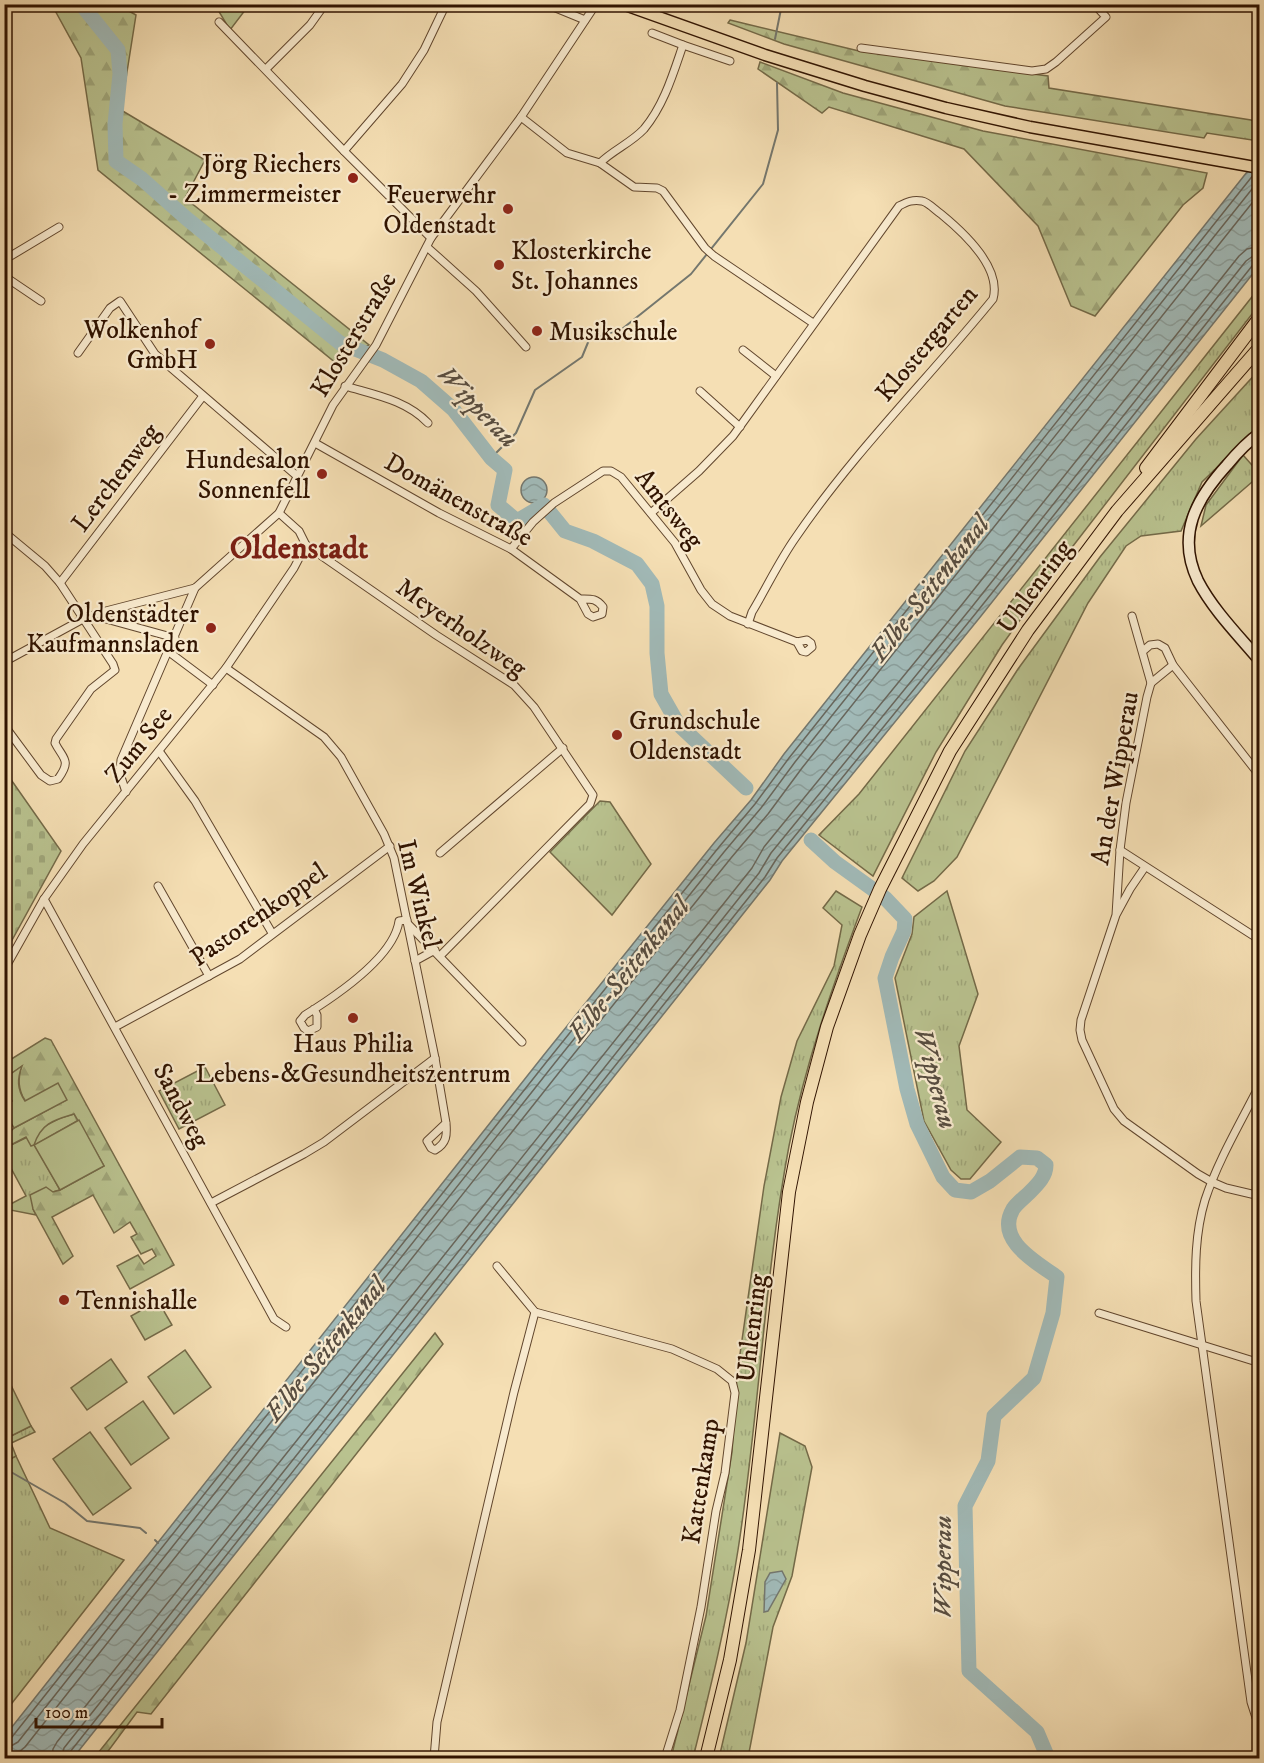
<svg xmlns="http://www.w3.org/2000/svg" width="1264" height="1763" font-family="'IM FELL DW Pica',serif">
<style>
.grass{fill:url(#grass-tufts);stroke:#746a48;stroke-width:1.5}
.forest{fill:url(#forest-firs);stroke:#746a48;stroke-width:1.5}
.cemetery{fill:url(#cemetery-stones);stroke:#746a48;stroke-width:1.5}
.garden{fill:#b9c28f;stroke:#746a48;stroke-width:1.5}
.water{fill:url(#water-waves);stroke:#74776e;stroke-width:1.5}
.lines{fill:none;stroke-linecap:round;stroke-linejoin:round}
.shore{stroke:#68665c;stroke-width:1.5}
.stream{stroke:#74776e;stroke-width:2}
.river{stroke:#a1bab8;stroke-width:15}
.street-casing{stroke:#61462d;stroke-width:9}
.secondary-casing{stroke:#301300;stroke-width:13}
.primary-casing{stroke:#301300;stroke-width:13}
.highway-casing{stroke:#301300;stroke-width:14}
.street{stroke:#f8eace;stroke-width:7}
.secondary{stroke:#f8eace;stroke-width:10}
.primary{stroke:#f5dfb4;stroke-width:10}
.highway{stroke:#f5dfb4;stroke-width:12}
.poi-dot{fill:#8f2418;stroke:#f8eace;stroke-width:2}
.labels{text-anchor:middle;stroke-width:4.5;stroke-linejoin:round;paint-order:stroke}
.poi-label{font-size:26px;fill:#301300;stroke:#f8eace;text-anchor:end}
.street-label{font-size:26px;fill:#301300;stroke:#f8eace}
.water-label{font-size:27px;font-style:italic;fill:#584d40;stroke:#f8eace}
.district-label{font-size:32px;font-weight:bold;fill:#7a1f14;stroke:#f8eace}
</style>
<defs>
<pattern id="grass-tufts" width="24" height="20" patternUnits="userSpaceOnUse" patternTransform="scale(1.5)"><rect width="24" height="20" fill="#b9c28f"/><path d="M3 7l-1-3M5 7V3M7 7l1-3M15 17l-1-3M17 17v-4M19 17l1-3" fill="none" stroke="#9fa67a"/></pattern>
<pattern id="forest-firs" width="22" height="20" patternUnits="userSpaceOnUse" patternTransform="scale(1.5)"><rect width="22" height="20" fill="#b9c28f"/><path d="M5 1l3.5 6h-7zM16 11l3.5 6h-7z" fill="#9fa67a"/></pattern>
<pattern id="cemetery-stones" width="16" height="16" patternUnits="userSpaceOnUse" patternTransform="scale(1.5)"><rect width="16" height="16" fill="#b9c28f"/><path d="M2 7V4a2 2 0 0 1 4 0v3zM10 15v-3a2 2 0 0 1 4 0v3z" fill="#9fa67a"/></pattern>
<pattern id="water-waves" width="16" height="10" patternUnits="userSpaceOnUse" patternTransform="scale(1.5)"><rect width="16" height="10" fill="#a1bab8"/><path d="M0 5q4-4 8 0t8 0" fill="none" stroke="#8b9f9c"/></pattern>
</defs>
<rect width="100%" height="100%" fill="#f5dfb4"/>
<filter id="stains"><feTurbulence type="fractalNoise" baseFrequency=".00333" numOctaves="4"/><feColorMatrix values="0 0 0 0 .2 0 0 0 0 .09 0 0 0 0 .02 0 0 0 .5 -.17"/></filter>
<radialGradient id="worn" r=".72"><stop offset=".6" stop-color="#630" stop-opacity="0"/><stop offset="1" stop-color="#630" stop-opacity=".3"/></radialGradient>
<g class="grass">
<polygon points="1259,288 1259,305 1073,546 1002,645 936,752 873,876 819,835 859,794"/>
<polygon points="1259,370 1259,427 1202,482 1181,531 1141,536 1126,546 1088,603 957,857 934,881 918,891 902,878 965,751 1018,669 1100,557 1196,439"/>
<polygon points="1243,455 1259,473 1259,476 1201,526 1206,505"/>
<polygon points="600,801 610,802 651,864 612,915 550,852"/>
<path d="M 836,891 L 862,907 C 833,985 805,1064 789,1146 C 764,1279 759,1416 738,1550 C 727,1621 710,1690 693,1758 L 671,1758 L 706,1616 L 732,1452 L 737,1375 L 764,1186 L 781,1097 L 797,1041 L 834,966 L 842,925 L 823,908 Z"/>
<polygon points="947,891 978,994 959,1046 967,1110 1001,1142 970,1179 961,1179 951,1170 924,1121 895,978 912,934 914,917"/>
<polygon points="205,1067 225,1105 179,1129 159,1091"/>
<polygon points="74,1114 79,1120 35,1145 60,1190 53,1192 33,1209 36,1215 5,1209 5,1207 26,1196 5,1157 5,1148 38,1132 43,1127 60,1118"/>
<polygon points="31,1426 35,1432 5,1446 5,1439"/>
<polygon points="780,1433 805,1446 812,1467 792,1576 773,1627 748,1758 719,1758 746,1643"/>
<polygon points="16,1456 50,1528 124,1560 5,1712 4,1462"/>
</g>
<g class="forest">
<polygon points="52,5 118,5 136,15 121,110 205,160 185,198 369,345 336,363 98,170 81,58"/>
<polygon points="215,5 249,5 230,30"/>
<polygon points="730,20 859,51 1048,76 1049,88 1251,120 1259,124 1259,132 1252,140 1207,133 1204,138 1005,106 784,44 728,23"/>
<polygon points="760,62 843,93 983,131 1207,173 1203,188 1183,205 1095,316 1071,306 1038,226 964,149 829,107 822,113 758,69"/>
<path d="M 45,1038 L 51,1040 L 174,1265 L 130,1289 L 117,1266 L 138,1255 L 144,1264 L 156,1256 L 152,1249 L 141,1254 L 131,1237 L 137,1234 L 130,1222 L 114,1233 L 93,1195 L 52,1217 L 73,1256 L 63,1264 L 33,1209 L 30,1195 L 46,1187 L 53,1192 L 60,1190 L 104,1166 L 74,1114 C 54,1120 41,1123 34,1145 L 31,1146 L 26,1137 L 5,1148 L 5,1137 L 14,1128 L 66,1100 L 25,1101 C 18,1089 18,1079 21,1067 L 5,1078 L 5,1063 Z"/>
<polygon points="435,1333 443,1344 151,1714 137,1712 103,1758 94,1758"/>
<polygon points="11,1443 16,1456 5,1462 5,1446"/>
</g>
<polygon class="cemetery" points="5,771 61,851 6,951 4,950"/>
<g class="garden">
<path d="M 22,1066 C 17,1079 17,1089 25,1101 L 58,1083 L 67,1100 L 14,1128 L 5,1113 L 5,1105 L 12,1101 L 8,1094 L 5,1095 L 5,1078 Z"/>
<polygon points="79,1120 104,1166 60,1190 34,1145"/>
<polygon points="158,1301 172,1325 145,1340 131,1316"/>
<polygon points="185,1350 211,1387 174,1414 148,1377"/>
<polygon points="111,1359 127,1382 87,1410 71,1388"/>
<polygon points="5,1373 31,1426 5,1439 4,1439"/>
<polygon points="143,1401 169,1438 131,1465 105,1428"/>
<polygon points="90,1432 131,1488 93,1515 53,1459"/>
</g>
<g class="water">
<polygon points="1259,157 1259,266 981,616 782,861 770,880 73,1758 5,1758 4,1737 543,1056 714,843 751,800 784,754"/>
<circle cx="534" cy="490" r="13"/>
<polygon points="782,1571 786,1579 768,1611 764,1612 765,1582 770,1573"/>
</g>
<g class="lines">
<g class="shore">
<polyline points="4,1740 12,1737 548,1060 719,847 755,804 789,758 1254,174"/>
<polyline points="4,1747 11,1746 18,1742 554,1064 724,852 761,808 795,762 1260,179"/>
<polyline points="4,1756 17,1754 25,1747 561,1070 731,858 768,814 802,768 1260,193"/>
<polyline points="52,1758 53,1749 57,1742 752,868 764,847 964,602 1239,256 1247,249 1260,246"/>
<polyline points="61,1758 64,1748 759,873 771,853 971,608 1246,261 1253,256 1260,255"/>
<polyline points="69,1758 70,1752 765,877 777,858 976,613 1252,266 1260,263"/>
</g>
<g class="stream">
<polyline points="775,39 782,4"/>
<polyline points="491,458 516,433 535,390 582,357 589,340 622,329 691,274 763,184 778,130 777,83"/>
<polyline points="4,1474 11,1472 65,1503 87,1521 140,1528 146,1533"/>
<polyline points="155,1540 158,1543"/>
</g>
<g class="river">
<polyline points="81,4 118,50 120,74 115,124 116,161 142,179 186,218 340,343 383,360 421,381 453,409 491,458 505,470 498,505 517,521 544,505 565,531 593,541 637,564 652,584 657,606 657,653 661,694 678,724 746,788"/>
<path d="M 811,840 L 835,862 L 885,898 L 905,919 L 904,931 L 892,957 L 885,978 L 907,1089 L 917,1124 L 943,1177 L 955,1190 L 971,1192 L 990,1181 L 1020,1157 L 1037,1158 L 1046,1165 C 1046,1176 1038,1184 1030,1192 C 1025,1197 1017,1203 1013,1209 C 995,1240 1036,1262 1057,1277 L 1053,1313 L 1034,1378 L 994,1416 L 988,1461 L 965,1506 L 969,1671 L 1037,1732 L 1048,1758"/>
</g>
<defs>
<g id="street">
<polyline points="546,4 585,20"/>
<polyline points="219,22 344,151 431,238"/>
<polyline points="652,33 683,45"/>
<polyline points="861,48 1032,71 1046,69 1056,62 1106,17 1094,4"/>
<polyline points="266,69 310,25 325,4"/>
<path d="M 521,117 L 567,153 L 600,163 C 613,150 631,143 644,129 C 664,105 673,74 683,45 L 730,61"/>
<polyline points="344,151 402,84 424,50 446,4"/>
<polyline points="600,163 634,187 657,188 663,191 705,248 714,256 813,323"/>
<polyline points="427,247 476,291 526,347"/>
<polyline points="4,260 59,227"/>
<polyline points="4,276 41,301"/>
<polyline points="743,350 776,376"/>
<polyline points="78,353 110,308 120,301 155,354 297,476"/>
<path d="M 345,386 C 375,395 406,400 428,423"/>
<polyline points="700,391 740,427"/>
<path d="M 315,443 L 439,513 L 511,549 L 580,599 L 588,614 L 593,617 L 602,614 L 603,607 C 596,598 591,599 580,599"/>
<polyline points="279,513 299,531 306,545"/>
<path d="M 651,513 L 699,471 L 733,436 L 899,206 C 907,202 913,199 922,201 C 928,202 935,210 941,214 C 963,232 1002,267 993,299 C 928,379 854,452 796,537 C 779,561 767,587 752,612 L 748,624"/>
<path d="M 4,532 L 45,566 L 60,583 L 113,664 L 115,670 L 91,689 L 56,739 L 55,743 C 63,759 72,760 58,779 L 50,781 L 41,775 L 4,725"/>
<polyline points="306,545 436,635 514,685 534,707 593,795 590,804 585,809 440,956"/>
<polyline points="511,549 533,522 554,503 603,471 611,471 621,477 675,543 701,590 712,604 730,616 797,642 807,640 811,643 812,647 806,652 802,651 797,642"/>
<polyline points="60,583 203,396"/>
<polyline points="102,612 106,619 175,638"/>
<polyline points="1132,616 1151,683 1147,697 1126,803 1120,850 1116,915 1081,1020 1080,1030 1082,1040 1114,1109 1124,1121 1198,1174 1212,1182 1226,1188 1260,1196"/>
<polyline points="1143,651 1150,645 1158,644 1165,648 1173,665 1260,776"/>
<polyline points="169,652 213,685"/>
<polyline points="4,662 83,619 102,612 195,588 279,513 333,405 376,345 431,238 521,117 596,4"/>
<path d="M 226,668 L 324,737 L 341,757 L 384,834 L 394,858 L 435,1058 L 446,1123 C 447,1135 447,1143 435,1150 L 431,1148 L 427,1141 L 446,1123"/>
<polyline points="1151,683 1173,665"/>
<polyline points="159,751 195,801 272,933"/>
<polyline points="126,792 120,774 121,760 195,588"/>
<polyline points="1120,850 1260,940"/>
<polyline points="440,853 563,748"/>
<polyline points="158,886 209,976"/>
<polyline points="44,899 274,1319 286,1327"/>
<polyline points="1117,913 1130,889 1145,867"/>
<polyline points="408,924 522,1042"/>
<polyline points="415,961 435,950"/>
<polyline points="4,970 44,899 83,844 226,668 294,568 306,545"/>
<path d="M 314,1009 L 317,1015 L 317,1027 L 308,1031 L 304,1028 L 300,1021 L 305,1015 C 334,997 394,957 399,921 L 407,920"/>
<polyline points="115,1027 240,959 390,846"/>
<path d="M 1260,1084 C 1241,1122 1218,1160 1205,1200 C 1195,1233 1195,1267 1196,1301 L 1251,1702 L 1260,1730"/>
<polyline points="211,1203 304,1154 324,1142 435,1058"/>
<polyline points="497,1266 535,1312 672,1349 717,1369 732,1381 735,1393 725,1473 716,1511 701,1607 680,1710 665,1758"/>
<polyline points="1099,1313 1260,1363"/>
<polyline points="434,1758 437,1722 514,1392 535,1312"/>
</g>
<path id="secondary" d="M 1260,433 C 1247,442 1237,453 1227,465 C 1196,499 1176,535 1198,581 C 1213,610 1239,636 1260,661"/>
<polyline id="primary" points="622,4 765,55 865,86 946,108 1030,127 1260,168"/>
<g id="highway">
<polyline points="1146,468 1260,317"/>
<polyline points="706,1758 730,1660 749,1550 789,1192 807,1102 827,1027 860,935 880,889 950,751 1028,630 1117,511 1260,347"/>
</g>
</defs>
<use href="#street" class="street-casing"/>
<use href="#secondary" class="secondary-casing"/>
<use href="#primary" class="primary-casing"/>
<use href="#highway" class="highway-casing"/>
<use href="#street" class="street"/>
<use href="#secondary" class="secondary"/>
<use href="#primary" class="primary"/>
<use href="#highway" class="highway"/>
</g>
<g class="poi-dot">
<circle cx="353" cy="178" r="6"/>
<circle cx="508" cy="209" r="6"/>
<circle cx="499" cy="265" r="6"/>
<circle cx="537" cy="331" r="6"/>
<circle cx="210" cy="344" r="6"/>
<circle cx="322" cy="474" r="6"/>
<circle cx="211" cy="628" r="6"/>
<circle cx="617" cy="735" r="6"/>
<circle cx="353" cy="1018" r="6"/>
<circle cx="64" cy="1300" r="6"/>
</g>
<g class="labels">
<g class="poi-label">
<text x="341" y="172">Jörg Riechers<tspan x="341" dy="30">- Zimmermeister</tspan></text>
<text x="496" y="203">Feuerwehr<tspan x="496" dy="30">Oldenstadt</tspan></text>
<text x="511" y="259" text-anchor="start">Klosterkirche<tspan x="511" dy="30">St. Johannes</tspan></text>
<text x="198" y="338">Wolkenhof<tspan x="198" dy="30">GmbH</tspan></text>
<text x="549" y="340" text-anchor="start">Musikschule</text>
<text x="310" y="468">Hundesalon<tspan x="310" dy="30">Sonnenfell</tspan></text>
<text x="199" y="622">Oldenstädter<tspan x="199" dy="30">Kaufmannsladen</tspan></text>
<text x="629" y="729" text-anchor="start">Grundschule<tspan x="629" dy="30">Oldenstadt</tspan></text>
<text x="353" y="1052" text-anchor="middle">Haus Philia<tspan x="353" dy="30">Lebens-&amp;Gesundheitszentrum</tspan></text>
<text x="76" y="1309" text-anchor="start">Tennishalle</text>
</g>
<g class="street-label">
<text transform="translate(353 334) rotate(-59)" y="9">Klosterstraße</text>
<text transform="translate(926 343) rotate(-50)" y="9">Klostergarten</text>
<text transform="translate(115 477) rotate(-53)" y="9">Lerchenweg</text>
<text transform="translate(459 499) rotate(29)" y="9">Domänenstraße</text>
<text transform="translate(670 508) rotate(52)" y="9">Amtsweg</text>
<text transform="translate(1034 586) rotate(-54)" y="9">Uhlenring</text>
<text transform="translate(462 627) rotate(35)" y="9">Meyerholzweg</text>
<text transform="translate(138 744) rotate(-51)" y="9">Zum See</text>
<text transform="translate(1114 778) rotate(-80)" y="9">An der Wipperau</text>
<text transform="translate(420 894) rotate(76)" y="9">Im Winkel</text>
<text transform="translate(258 914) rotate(-35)" y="9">Pastorenkoppel</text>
<text transform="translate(182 1105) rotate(62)" y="9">Sandweg</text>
<text transform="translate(751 1328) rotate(-83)" y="9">Uhlenring</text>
<text transform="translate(700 1481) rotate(-81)" y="9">Kattenkamp</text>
</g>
<g class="water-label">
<text transform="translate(478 406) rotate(46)" y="9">Wipperau</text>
<text transform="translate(929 588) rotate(-52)" y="9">Elbe-Seitenkanal</text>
<text transform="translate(628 969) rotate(-51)" y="9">Elbe-Seitenkanal</text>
<text transform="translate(936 1078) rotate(75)" y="9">Wipperau</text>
<text transform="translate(325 1349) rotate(-51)" y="9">Elbe-Seitenkanal</text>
<text transform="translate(942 1567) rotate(-90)" y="9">Wipperau</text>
</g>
<g class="district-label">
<text x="299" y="558">Oldenstadt</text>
</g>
</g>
<rect width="1264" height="1763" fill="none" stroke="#f5dfb4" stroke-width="24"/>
<rect x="6" y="6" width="1252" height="1751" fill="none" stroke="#301300" stroke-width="3"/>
<rect x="12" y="12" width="1240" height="1739" fill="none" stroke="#301300" stroke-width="1.5"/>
<path d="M36 1718v9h126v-9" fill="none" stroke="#301300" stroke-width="3"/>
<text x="45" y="1718" font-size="18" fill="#301300" stroke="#f8eace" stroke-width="4.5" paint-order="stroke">100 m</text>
<rect width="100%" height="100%" filter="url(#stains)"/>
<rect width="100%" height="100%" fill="url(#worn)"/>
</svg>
